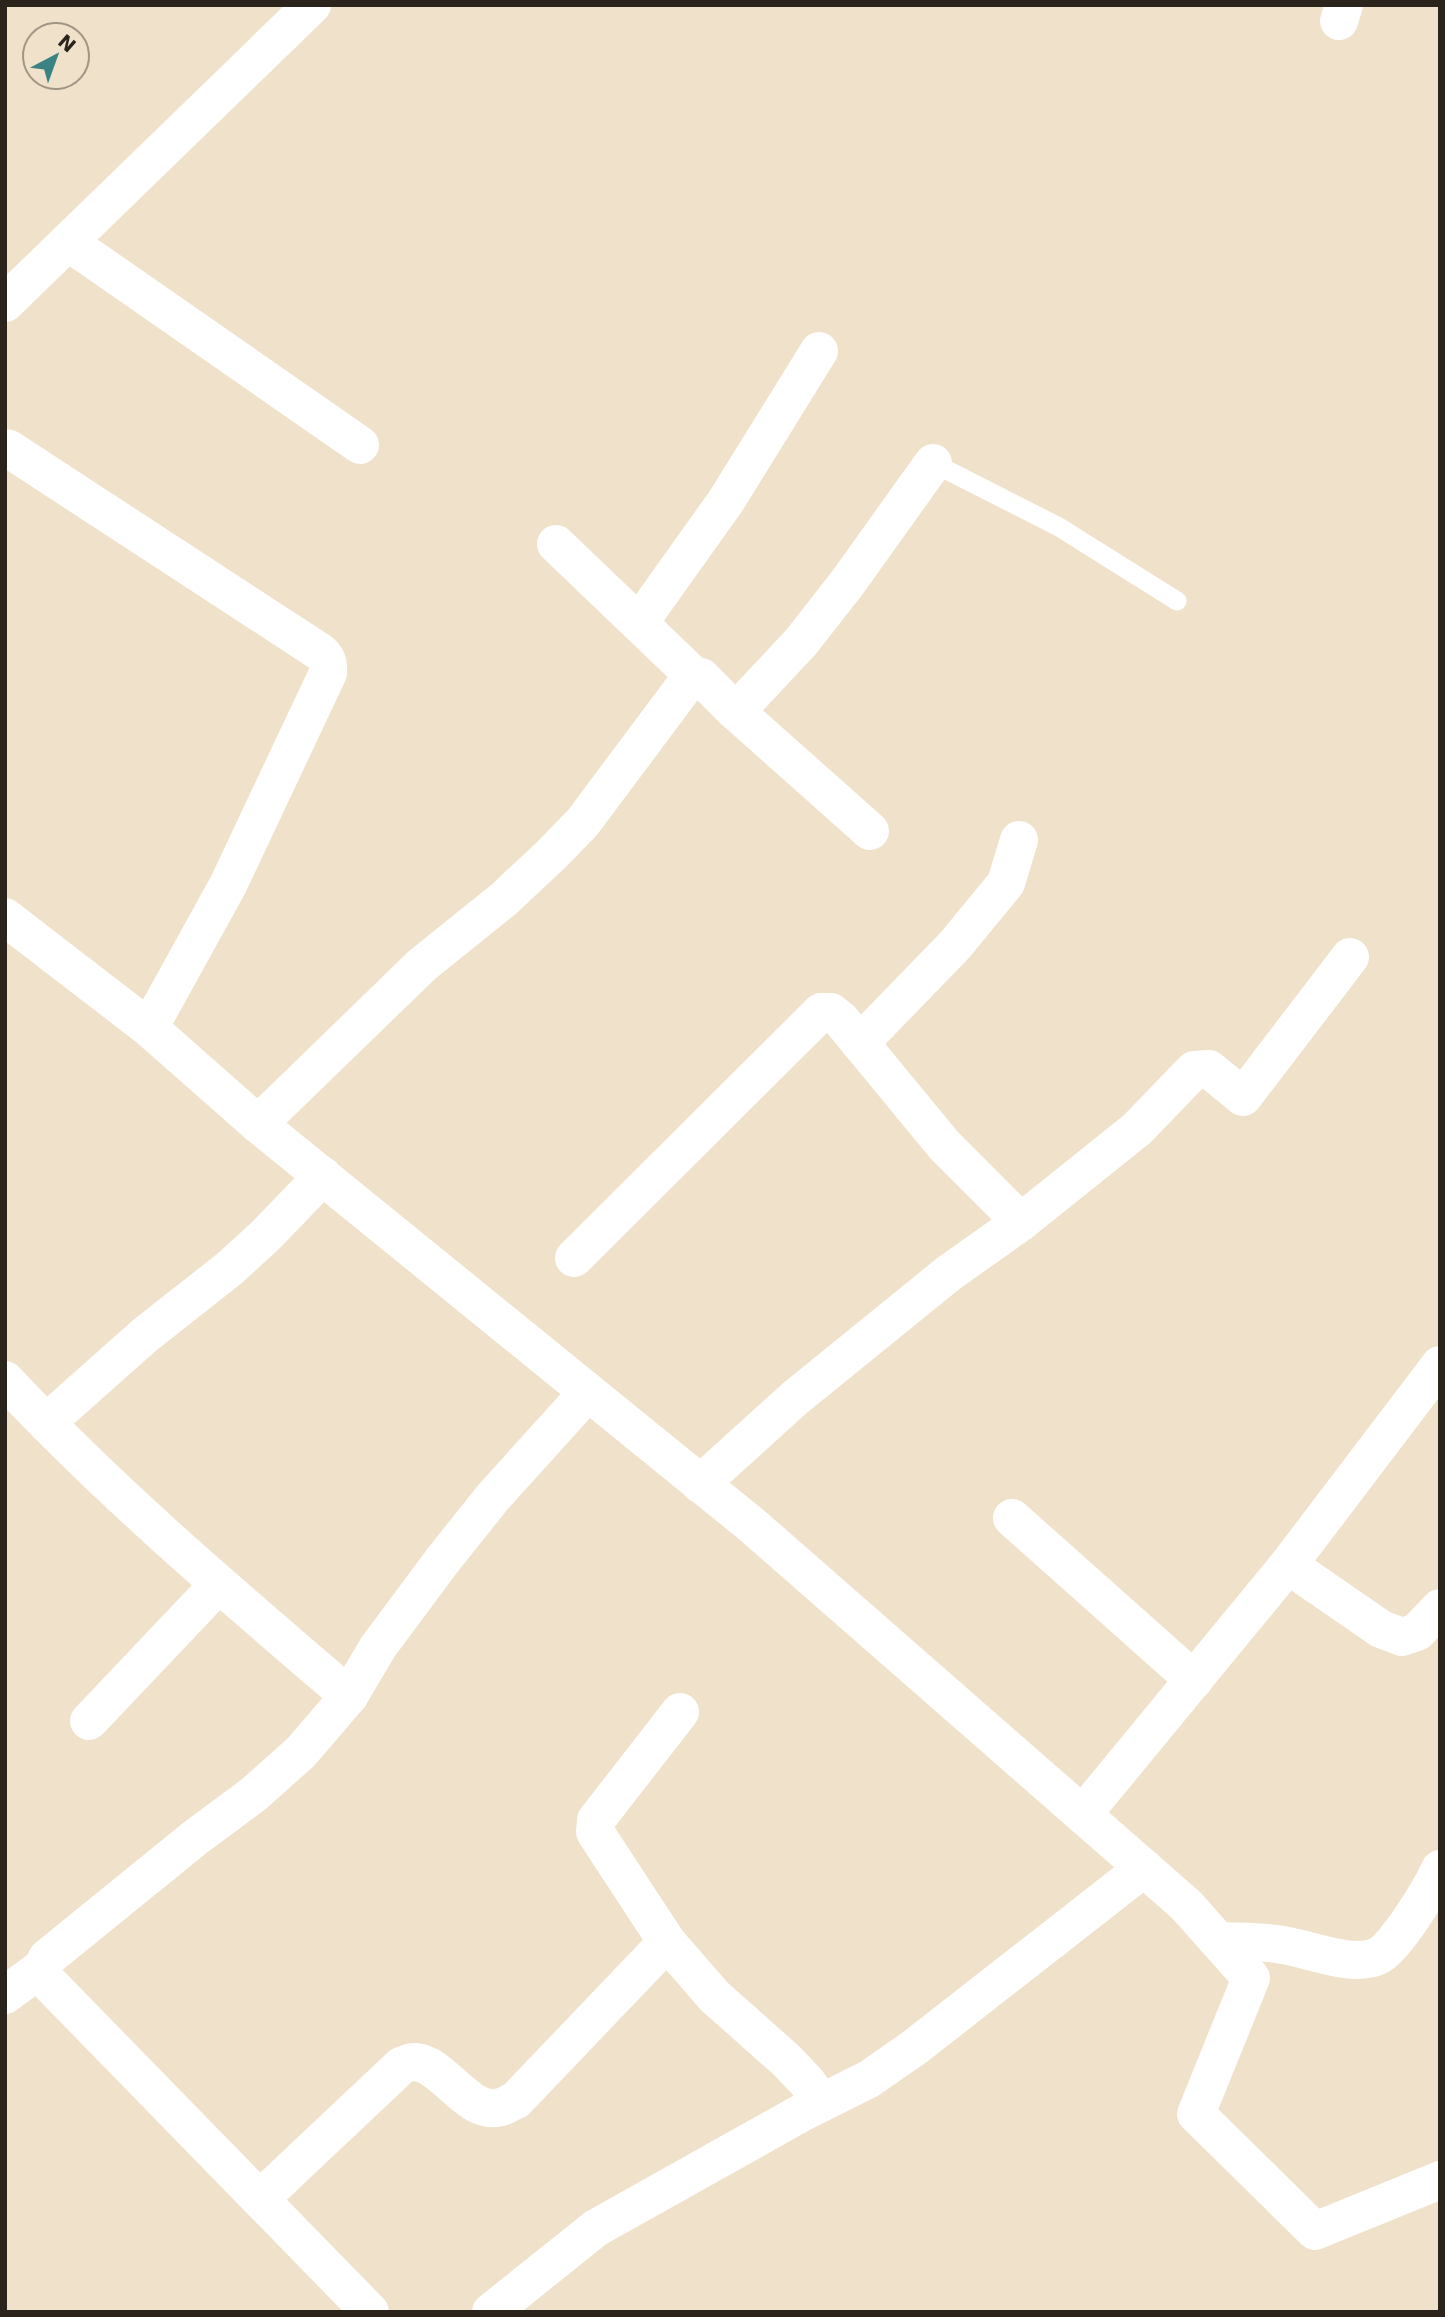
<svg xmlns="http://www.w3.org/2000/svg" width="1445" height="2317" font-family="'DejaVu Sans',sans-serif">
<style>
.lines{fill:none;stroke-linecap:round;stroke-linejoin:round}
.service{stroke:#fff;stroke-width:19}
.minor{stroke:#fff;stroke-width:38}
.tertiary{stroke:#fff;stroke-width:38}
</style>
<rect width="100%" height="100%" fill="#f0e1ca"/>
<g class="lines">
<polyline class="service" points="933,463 1059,527 1177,601"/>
<g class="minor">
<polyline points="1339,21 1344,5"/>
<polyline points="68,242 360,445"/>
<polyline points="5,303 312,5"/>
<path d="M 5,448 L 9,449 L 320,652 C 327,658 329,663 328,673 L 228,885 L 149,1028"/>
<polyline points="556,544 694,676"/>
<polyline points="639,623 726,501 819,351"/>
<polyline points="733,709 870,831"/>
<polyline points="860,1043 955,945 1006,883 1019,840"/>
<polyline points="258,1124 422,965 504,899 551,855 583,822 689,680 694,676 701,677 733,709 743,704 801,642 848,582 933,463"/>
<polyline points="574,1258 821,1012 831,1012 841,1020 944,1145 1021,1222"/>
<path d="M 5,1380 C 111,1493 231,1595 349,1696"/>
<polyline points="46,1423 145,1335 230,1268 265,1236 323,1176"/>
<polyline points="700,1484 795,1398 949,1273 1021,1222 1137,1129 1194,1070 1209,1069 1243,1097 1350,957"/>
<polyline points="1012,1518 1194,1680"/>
<polyline points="1288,1565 1381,1629 1402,1637 1417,1632 1440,1608"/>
<polyline points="680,1712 596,1820 595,1832 667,1942 715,1997 786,2060 806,2081 822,2102"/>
<polyline points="89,1721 219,1584"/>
<polyline points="1083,1814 1288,1565 1440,1365"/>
<path d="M 1218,1941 C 1239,1942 1262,1941 1283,1945 C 1309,1949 1352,1968 1378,1956 C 1396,1947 1431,1889 1440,1869"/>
<polyline points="5,1995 43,1967"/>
<path d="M 260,2199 L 401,2066 C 406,2064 411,2061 416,2062 C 445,2065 469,2117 501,2107 C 506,2106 511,2102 516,2100 L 667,1942"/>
<polyline points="370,2312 44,1978 43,1967 47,1958 196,1837 254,1794 301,1752 349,1696 378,1647 442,1561 493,1497 588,1392"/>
<polyline points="491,2312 596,2228 803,2112 869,2079 915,2047 1144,1868"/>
</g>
<polyline class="tertiary" points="5,917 149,1028 258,1124 753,1526 1186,1905 1251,1978 1196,2114 1315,2231 1440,2180"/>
</g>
<rect width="1445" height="2317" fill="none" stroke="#2a241c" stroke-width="14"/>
<g transform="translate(56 56) rotate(41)"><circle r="33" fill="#f0e1ca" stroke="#a19584" stroke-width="2"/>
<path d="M0-5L12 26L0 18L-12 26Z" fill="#3a8382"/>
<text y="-10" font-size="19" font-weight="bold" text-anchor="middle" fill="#2a241c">N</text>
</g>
</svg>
